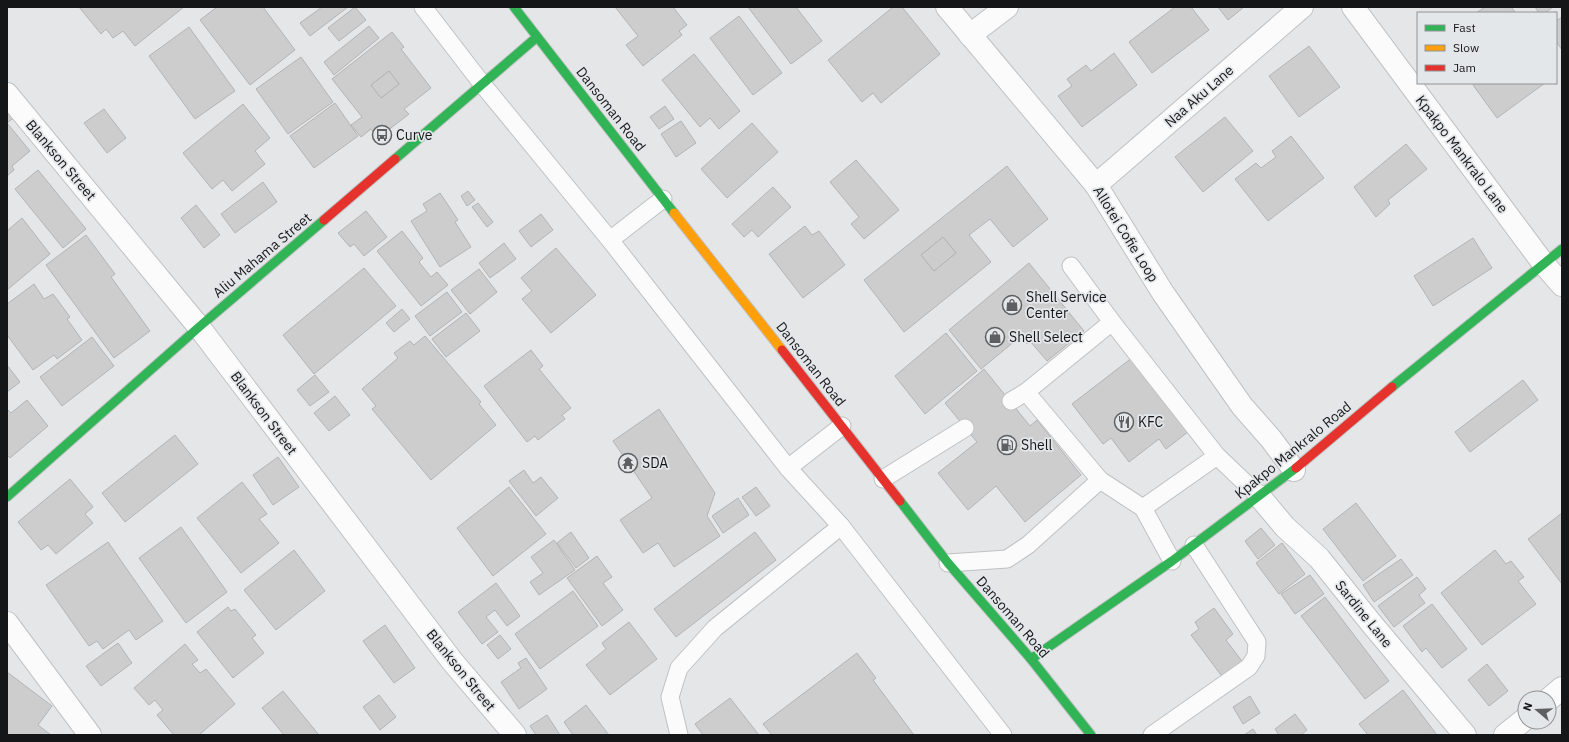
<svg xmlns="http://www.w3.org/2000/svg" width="1569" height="742" font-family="'IBM Plex Sans',sans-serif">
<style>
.building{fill:#cdcdce;stroke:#b4b4b5;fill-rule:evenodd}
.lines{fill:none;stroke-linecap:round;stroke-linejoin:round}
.lane-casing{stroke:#c0c1c2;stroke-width:19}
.street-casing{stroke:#c0c1c2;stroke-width:24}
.fast-casing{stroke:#c0c1c2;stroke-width:11}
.slow-casing{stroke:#c0c1c2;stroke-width:11}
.jam-casing{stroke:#c0c1c2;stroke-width:11}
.lane{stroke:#fbfbfc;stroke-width:17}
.street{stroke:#fbfbfc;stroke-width:22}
.fast{stroke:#30b455;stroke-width:9}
.slow{stroke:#ff9f0a;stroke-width:9}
.jam{stroke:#e5322d;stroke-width:9}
.labels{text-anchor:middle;stroke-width:3.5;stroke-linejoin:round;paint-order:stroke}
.street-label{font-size:14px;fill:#151617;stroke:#e3e7e9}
.poi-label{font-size:14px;fill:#151617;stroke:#e3e7e9;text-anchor:start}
</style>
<rect width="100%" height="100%" fill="#e4e6e8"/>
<g class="building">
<polygon points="79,7 184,7 135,46 123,31 113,38 106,29 101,34"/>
<polygon points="217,7 263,7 295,50 250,85 200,20"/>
<polygon points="322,7 348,7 310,36 300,23"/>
<polygon points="355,7 366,20 339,41 328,28"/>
<polygon points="615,7 673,7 687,25 679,31 682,35 643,66 626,45 638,36"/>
<polygon points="748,7 796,7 822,41 791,64"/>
<polygon points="893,7 902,7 940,54 881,103 873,93 862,102 828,60"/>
<polygon points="1175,7 1191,7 1209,30 1152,73 1129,42"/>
<polygon points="1218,7 1244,7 1228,20"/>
<polygon points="1485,7 1511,7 1516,13 1476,13"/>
<polygon points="1535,7 1553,7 1545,13 1539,13"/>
<polygon points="739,16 782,73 753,95 710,38"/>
<polygon points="1562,17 1562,50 1556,41 1556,21"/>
<polygon points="369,26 379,38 334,75 324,62"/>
<polygon points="189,27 235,91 195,119 149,56"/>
<path d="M 392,32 L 404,47 L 401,49 L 431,88 L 404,109 L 409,114 L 378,138 L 371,129 L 361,137 L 351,125 L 362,117 L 332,79 ZM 389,71 L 399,84 L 381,98 L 371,85 Z"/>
<polygon points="1309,46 1340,87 1299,117 1269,76"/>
<polygon points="1114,53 1137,85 1082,127 1058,96 1072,86 1067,79 1086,65 1091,71"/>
<polygon points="694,54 740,111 719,129 710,118 700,127 662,80"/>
<polygon points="301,57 333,102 288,134 256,89"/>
<polygon points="389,71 399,84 381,98 371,85"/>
<polygon points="1476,83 1545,83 1497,118 1473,85"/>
<polygon points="335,103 358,136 314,168 290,136"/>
<polygon points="243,104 270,138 255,151 265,164 232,191 223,180 212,189 183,153"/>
<polygon points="7,105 16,116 7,123"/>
<polygon points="665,106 674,119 659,129 650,117"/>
<polygon points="104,109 126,138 107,153 84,123"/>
<polygon points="1225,117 1253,151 1203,192 1175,157"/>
<polygon points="681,121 696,143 676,157 661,134"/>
<polygon points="7,123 30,151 12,166 14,170 7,176"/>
<polygon points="752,123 778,152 727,198 701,169"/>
<polygon points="1291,136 1324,178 1268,221 1235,179 1256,163 1261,168 1276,157 1272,151"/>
<polygon points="1406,144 1427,169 1388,200 1390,204 1376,217 1354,187"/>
<polygon points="856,160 899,210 864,239 851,224 859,217 830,182"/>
<path d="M 1007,166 L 1048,219 L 1013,247 L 990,219 L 969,235 L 991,262 L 904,332 L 864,280 ZM 943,237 L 956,253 L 934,271 L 921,255 Z"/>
<polygon points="38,170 86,229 63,248 15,189"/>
<polygon points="263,182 277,202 235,233 221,214"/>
<polygon points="773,187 791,207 758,237 752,230 744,237 732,224"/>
<polygon points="468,191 475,200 467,206 461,196"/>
<polygon points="440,193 458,220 455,222 471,247 440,267 411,221 427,211 423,204"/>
<polygon points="478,203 493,222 487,227 472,207"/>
<polygon points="196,205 220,235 204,248 181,218"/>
<polygon points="366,211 387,237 364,256 354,244 350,247 338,233"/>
<polygon points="541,214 553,230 531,247 519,231"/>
<polygon points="22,218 50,254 7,290 7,231"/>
<polygon points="805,226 812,235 819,231 845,265 803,298 769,254"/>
<polygon points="402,231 423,258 419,262 431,277 437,272 448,285 421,306 377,251"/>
<polygon points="86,235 115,274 111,277 150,331 114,358 46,265"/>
<polygon points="943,237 956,253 934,271 921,255"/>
<polygon points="1473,238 1492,268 1433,306 1414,276"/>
<polygon points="504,243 516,259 490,278 479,263"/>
<polygon points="556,248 596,295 551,333 522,299 532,291 521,278"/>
<polygon points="1029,263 1084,331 1047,361 1030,341 1027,344 1021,336 981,369 949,330"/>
<polygon points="364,268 396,306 314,374 283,335"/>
<polygon points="479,269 497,292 470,314 451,290"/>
<polygon points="34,284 44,299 53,294 70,317 67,319 82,340 57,359 54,355 33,370 7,335 7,304"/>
<polygon points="447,292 462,312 430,336 415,316"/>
<polygon points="402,309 410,319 394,332 386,323"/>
<polygon points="466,313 480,331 446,357 432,339"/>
<polygon points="946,333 977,371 925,414 895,376"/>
<polygon points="425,336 481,402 479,404 496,425 431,480 372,409 376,406 362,389 398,358 394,353 410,341 414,345"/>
<polygon points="92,337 114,366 62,406 40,377"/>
<polygon points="531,350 543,366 539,369 571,408 562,415 565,419 538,440 535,436 527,442 484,386"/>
<polygon points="1133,357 1189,431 1166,449 1159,439 1129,462 1111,438 1103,444 1072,404"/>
<polygon points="7,365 20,382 7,392"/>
<polygon points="984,369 1030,426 1037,420 1081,475 1025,522 996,486 968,510 938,473 977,442 945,403"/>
<polygon points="315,375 329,392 310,406 297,390"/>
<polygon points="1523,380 1538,400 1470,452 1455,432"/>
<polygon points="335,396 350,415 329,431 314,413"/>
<polygon points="27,400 48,426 10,458 7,455 7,409 11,413"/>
<polygon points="659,409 715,493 707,516 720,536 674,567 658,543 643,553 620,520 652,498 613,441"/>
<polygon points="175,435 198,464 125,522 102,493"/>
<polygon points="278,457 299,487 273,505 253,475"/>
<polygon points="524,470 533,483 541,477 558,498 536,516 509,481"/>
<polygon points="70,479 93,507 85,514 93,523 56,554 48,545 41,550 18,522"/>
<polygon points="242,482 267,514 259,519 279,543 241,573 197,518"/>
<polygon points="509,487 546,534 493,576 457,528"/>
<polygon points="756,487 770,506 756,516 742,497"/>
<polygon points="738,498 749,515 723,533 712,516"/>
<polygon points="1356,503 1396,556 1363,581 1323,529"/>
<polygon points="1562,513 1562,584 1528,539"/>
<polygon points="181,527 227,592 186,623 139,558"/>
<polygon points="1261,528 1275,545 1258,559 1245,541"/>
<polygon points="571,532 589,558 576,568 557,543"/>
<polygon points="755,532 776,560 676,637 654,609"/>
<polygon points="554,540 575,570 539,595 530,582 543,573 531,557"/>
<polygon points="108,542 163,621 136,640 129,630 103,649 97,641 89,646 46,585"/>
<polygon points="1282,543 1305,574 1279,594 1256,563"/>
<polygon points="294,550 325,591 276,630 244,590"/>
<polygon points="1495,550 1506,564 1511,561 1524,577 1518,581 1536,604 1482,645 1441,593"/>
<polygon points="597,556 612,577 603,583 623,610 602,626 567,578"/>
<polygon points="1401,559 1413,575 1374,602 1363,585"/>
<polygon points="1310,575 1324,594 1295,614 1281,594"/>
<polygon points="1417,577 1426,589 1419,595 1425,603 1394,627 1378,606"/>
<polygon points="496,583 520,616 507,626 495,610 486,617 498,632 482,644 458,612"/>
<polygon points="573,591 598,626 540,669 515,634"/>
<polygon points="1325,597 1389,681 1365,699 1301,616"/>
<polygon points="1432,604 1467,649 1442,668 1426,648 1422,652 1403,626"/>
<polygon points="228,607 231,611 235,609 256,635 252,638 264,653 233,678 197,632"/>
<polygon points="1214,608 1233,634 1226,640 1244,664 1224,679 1191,635 1199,629 1195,622"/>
<polygon points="629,622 657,659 610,695 586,665 606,649 602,643"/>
<polygon points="385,625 415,668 394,683 363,641"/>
<polygon points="500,635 511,649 498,659 487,645"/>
<polygon points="118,643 132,663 101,686 86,666"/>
<polygon points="185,644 198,660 192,664 200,673 206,669 235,704 199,735 174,735 157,715 163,710 155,700 149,705 134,688"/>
<polygon points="857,653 876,678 873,680 914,735 772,735 763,724"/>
<polygon points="526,658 547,689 519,709 501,682 521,668 518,663"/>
<polygon points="1487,664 1508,691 1489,706 1468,680"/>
<polygon points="7,672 52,706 38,725 51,735 7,735"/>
<polygon points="1403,690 1437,735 1368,735 1359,724"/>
<polygon points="283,691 319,735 284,735 262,708"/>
<polygon points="379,695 396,717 380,730 363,707"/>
<polygon points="1250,696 1260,713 1243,724 1233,707"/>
<polygon points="730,698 759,735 703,735 695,724"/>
<polygon points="586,705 609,735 573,735 564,722"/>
<polygon points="1295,714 1307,730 1301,735 1279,735 1275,729"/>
<polygon points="547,715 560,735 536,735 530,726"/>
<polygon points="1253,729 1257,735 1244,735"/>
</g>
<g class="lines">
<defs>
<g id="lane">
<polyline points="423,7 483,85 610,240 788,468 841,526 1003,735"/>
<polyline points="610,240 663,199"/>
<polyline points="1071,266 1112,322 1217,456 1259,496"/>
<polyline points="1026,392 1100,480 1143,508 1172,561"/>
<polyline points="1011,401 1026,392 1112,322"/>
<polyline points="788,468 842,426"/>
<polyline points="883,479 965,428"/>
<polyline points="1143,508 1217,456"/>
<polyline points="948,563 1007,559 1028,545 1100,480"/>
<polyline points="679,735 670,697 679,668 715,628 841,526"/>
<polyline points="1152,735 1249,667 1256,656 1257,642 1194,545"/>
</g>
<g id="street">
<polyline points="947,7 1096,185 1163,293 1242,406 1271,439 1294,470"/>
<polyline points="1353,7 1543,263 1562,285"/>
<polyline points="970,35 1007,7"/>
<polyline points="7,94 199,327 452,661 515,735"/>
<polyline points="1096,185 1302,7"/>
<polyline points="1259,496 1285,527 1319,558 1371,623 1465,735"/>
<polyline points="7,623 90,735"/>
<polyline points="1549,699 1562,688"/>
<polyline points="1505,735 1525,719"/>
</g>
<g id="fast">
<polyline points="514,7 674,213"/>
<polyline points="395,159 537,37"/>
<polyline points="1392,387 1562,249"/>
<polyline points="7,497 199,327 324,220"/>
<polyline points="900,501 948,563 1031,659 1091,735"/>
<polyline points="1031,659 1172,561 1296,468"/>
</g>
<polyline id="slow" points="674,213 782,350"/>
<g id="jam">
<polyline points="324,220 395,159"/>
<polyline points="782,350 900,501"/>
<polyline points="1296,468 1392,387"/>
</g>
</defs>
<use href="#lane" class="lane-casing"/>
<use href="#street" class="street-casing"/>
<use href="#fast" class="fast-casing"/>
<use href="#slow" class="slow-casing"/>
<use href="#jam" class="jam-casing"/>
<use href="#lane" class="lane"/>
<use href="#street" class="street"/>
<use href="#fast" class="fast"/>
<use href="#slow" class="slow"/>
<use href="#jam" class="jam"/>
</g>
<defs>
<symbol id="bus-ring" viewBox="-11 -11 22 22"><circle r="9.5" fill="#e3e7e9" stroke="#5d5f60" stroke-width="1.5"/><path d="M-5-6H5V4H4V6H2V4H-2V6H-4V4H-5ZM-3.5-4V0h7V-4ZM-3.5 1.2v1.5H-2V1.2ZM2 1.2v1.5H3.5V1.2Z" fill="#5d5f60"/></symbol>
<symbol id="shop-ring" viewBox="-11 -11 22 22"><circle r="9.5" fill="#e3e7e9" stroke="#5d5f60" stroke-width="1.5"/><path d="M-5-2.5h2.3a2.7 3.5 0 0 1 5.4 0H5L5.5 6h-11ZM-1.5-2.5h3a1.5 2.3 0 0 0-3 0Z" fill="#5d5f60"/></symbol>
<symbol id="restaurant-ring" viewBox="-11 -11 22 22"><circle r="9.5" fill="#e3e7e9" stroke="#5d5f60" stroke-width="1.5"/><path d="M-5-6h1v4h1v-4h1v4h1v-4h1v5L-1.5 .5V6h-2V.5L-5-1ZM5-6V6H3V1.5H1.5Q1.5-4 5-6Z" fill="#5d5f60"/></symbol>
<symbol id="fuel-ring" viewBox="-11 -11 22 22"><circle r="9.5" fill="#e3e7e9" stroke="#5d5f60" stroke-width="1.5"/><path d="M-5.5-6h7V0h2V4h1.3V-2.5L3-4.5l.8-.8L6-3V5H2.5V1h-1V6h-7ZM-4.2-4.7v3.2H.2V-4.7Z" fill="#5d5f60"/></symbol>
<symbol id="temple-ring" viewBox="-11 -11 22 22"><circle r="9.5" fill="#e3e7e9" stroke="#5d5f60" stroke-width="1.5"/><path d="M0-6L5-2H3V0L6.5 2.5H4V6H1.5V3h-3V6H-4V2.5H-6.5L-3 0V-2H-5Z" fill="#5d5f60"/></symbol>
</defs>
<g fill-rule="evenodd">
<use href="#bus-ring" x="371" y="124" width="22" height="22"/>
<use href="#shop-ring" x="1001" y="294" width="22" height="22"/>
<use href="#shop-ring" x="984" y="326" width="22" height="22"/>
<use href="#restaurant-ring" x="1113" y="411" width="22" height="22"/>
<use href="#fuel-ring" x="996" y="434" width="22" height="22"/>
<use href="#temple-ring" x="617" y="452" width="22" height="22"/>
</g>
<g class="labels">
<g class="street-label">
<text transform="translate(1199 96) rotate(-41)" y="5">Naa Aku Lane</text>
<text transform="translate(611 109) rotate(52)" y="5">Dansoman Road</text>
<text transform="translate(1462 154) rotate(53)" y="5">Kpakpo Mankralo Lane</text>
<text transform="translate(61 160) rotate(50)" y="5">Blankson Street</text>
<text transform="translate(1126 234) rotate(58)" y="5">Allotei Cofie Loop</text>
<text transform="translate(262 255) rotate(-40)" y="5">Aliu Mahama Street</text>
<text transform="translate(811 364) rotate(52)" y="5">Dansoman Road</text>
<text transform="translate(264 413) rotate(53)" y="5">Blankson Street</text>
<text transform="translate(1293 450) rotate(-39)" y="5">Kpakpo Mankralo Road</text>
<text transform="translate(1364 614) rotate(51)" y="5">Sardine Lane</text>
<text transform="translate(1013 617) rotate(49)" y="5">Dansoman Road</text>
<text transform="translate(461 670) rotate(51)" y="5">Blankson Street</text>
</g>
<g class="poi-label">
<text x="396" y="140">Curve</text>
<text x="1026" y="302">Shell Service<tspan x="1026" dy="16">Center</tspan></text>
<text x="1009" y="342">Shell Select</text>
<text x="1138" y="427">KFC</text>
<text x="1021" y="450">Shell</text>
<text x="642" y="468">SDA</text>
</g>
</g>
<rect width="1569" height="742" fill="none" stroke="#151617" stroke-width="16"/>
<rect x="1417" y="12" width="140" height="72" fill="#e3e7e9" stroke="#919395"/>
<rect x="1425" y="25" width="20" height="6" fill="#30b455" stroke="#919395"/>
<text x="1453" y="32" font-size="12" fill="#151617">Fast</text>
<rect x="1425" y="45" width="20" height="6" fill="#ff9f0a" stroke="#919395"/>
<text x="1453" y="52" font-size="12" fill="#151617">Slow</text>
<rect x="1425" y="65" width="20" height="6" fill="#e5322d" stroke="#919395"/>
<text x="1453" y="72" font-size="12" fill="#151617">Jam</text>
<g transform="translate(1537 710) rotate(289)"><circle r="19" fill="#e3e7e9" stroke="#919395"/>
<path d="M0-3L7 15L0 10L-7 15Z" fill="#5d5f60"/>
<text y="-6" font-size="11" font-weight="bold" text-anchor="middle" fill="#151617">N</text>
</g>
</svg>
